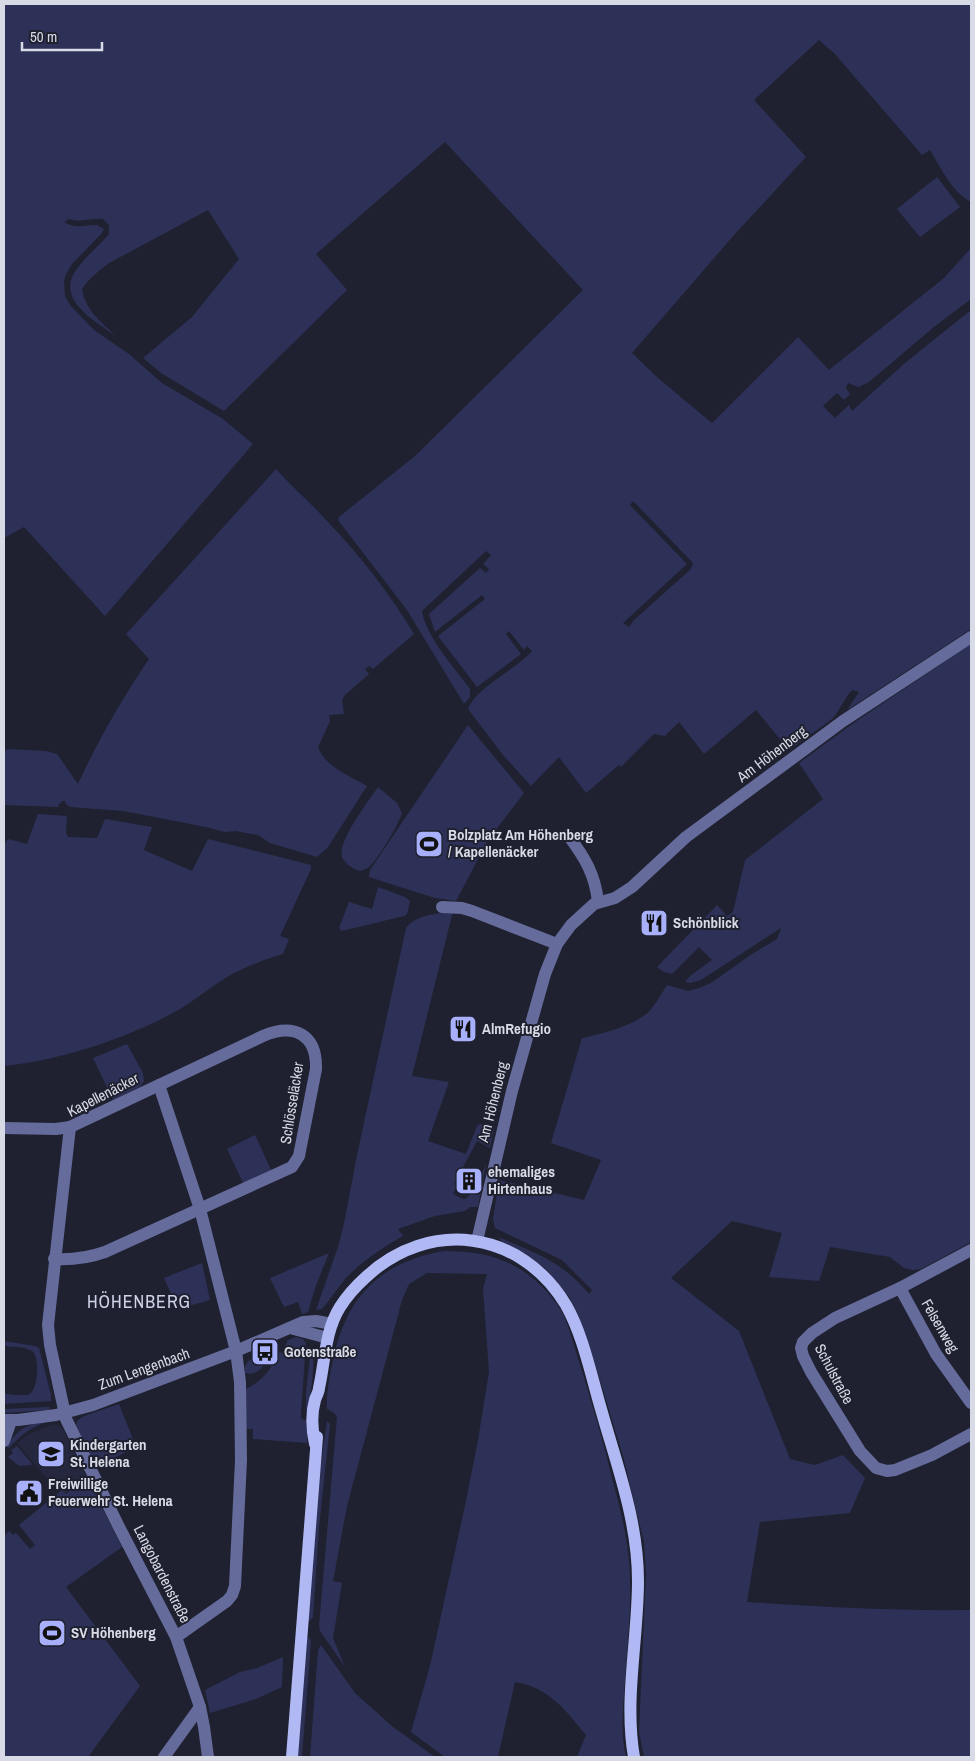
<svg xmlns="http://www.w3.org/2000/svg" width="975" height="1761" font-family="'Archivo Narrow',sans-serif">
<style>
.built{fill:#24273d}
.green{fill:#2e3157;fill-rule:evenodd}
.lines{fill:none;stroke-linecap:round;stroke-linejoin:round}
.minor{stroke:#656b9b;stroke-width:12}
.major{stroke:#b1b9f5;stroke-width:12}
.labels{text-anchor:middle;stroke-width:4;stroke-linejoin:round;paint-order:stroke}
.street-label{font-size:15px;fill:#d8dae5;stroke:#1f2130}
.poi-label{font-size:15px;font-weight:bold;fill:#d8dae5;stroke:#1f2130;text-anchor:start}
.quarter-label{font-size:18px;letter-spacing:1px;fill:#cfd3e8;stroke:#1f2130}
</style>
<rect width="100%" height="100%" fill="#1f2130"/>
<polygon class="built" points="51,1425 58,1425 63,1429 87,1478 66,1494 51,1476 47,1479 17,1443 31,1433"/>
<g class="green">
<path d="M 4,4 L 971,4 L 971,202 C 952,192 941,168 930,150 L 922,155 L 835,54 L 819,40 L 754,100 L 806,157 L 734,235 L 632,353 L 658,378 L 712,423 L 798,337 L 829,370 L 944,278 L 971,248 L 971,299 L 934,327 L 869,382 L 859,387 L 848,383 L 846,388 L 850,394 L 844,400 L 837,393 L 823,406 L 835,418 L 849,405 L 852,411 L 905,363 L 971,310 L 971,629 L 847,710 L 859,692 L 852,690 C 844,699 840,710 832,719 L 789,750 L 756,710 L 704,754 L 679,722 L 665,736 L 654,734 L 621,767 L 619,765 L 586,793 L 559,757 L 531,786 L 503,755 L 468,709 C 476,687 516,670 532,651 L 527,646 L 524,650 L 509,631 L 506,634 L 521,654 L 477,687 L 438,636 L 485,599 L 482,595 L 435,632 L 429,614 L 480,568 L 486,573 L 489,569 L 483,564 L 491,555 L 486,551 L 422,611 C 426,637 454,667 470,689 L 470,697 L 464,704 L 407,610 L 338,520 L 339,517 L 415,456 L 583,290 L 445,142 L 316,254 L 347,290 L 224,411 L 161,373 L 143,358 L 192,317 L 239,259 L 208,210 L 109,263 C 99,271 89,278 82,289 C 85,310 102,323 116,336 C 95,321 54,299 77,269 C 86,256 99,246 109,234 L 109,225 L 103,219 C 91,218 81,223 69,219 L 64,222 C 75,229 84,225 97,225 L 104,229 L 102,233 L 72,264 L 66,274 L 64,281 L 65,296 L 70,305 L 94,330 L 129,354 L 162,383 L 223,419 L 253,444 L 105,616 L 24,527 L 4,538 ZM 633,501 L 693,563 L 691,569 L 634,620 L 629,627 L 623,623 L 687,564 L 630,505 Z"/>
<polygon points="937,177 960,207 920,237 897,209"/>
<path d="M 276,469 C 292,487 311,503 327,521 C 360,555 390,594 414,634 L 373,669 L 369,666 L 365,669 L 369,674 L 344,696 L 342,700 L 344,714 L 329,715 L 330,721 L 318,747 C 325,767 350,776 367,786 L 328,847 L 317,857 L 270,843 L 258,835 L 246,833 L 236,831 L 225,832 L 206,827 L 123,811 L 70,807 L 67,805 L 64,800 L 58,805 L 59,807 L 4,805 L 4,753 L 7,749 L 46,751 L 57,754 L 78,784 C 98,740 122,699 149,659 L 126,634 Z"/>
<path d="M 971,644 L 971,1242 L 921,1269 L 912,1270 L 904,1268 L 890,1257 L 830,1247 L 819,1281 L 769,1277 L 782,1233 L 732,1221 L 671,1278 L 739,1331 L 790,1459 L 815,1465 L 843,1455 L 865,1478 L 850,1513 L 760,1522 L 747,1602 C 822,1607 896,1611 971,1610 L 971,1757 L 644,1757 L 639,1731 L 646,1574 L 644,1542 L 623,1456 L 589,1344 L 577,1313 L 570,1298 L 548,1271 L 526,1254 L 503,1242 L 498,1237 C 536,1253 562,1261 589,1294 L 592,1290 L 562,1260 L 495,1228 L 493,1219 L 499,1180 L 584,1200 L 601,1160 L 551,1143 L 582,1038 C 601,1034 630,1027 646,1014 C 654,1008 661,994 667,985 L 688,991 L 699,988 L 711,983 L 752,954 L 777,939 L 781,928 L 701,980 L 690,983 L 685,982 L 690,976 L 712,960 L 699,947 L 672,974 L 664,972 L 657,967 L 717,905 L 727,916 L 733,912 L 745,860 L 823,799 L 799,763 L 855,722 Z"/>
<polygon points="468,725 524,793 488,840 456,901 435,898 369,877 370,870"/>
<path d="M 378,787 L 397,803 L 402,813 C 399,824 377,861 368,868 C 365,869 363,870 360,871 C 353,869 345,864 342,857 C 337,842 369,800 378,787 Z"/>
<path d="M 38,814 L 67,816 L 66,832 L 68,837 L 97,838 L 105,819 L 152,827 L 144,850 L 192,871 L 208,839 L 311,865 L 311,869 L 280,936 L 289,939 L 283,954 C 263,960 245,967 227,977 C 211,987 196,999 180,1009 C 129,1038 62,1060 4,1066 L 4,844 L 8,839 L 27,844 Z"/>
<polygon points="378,887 405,897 410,901 407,914 404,916 342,931 339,928 349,902 372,909"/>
<path d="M 453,911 L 412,1076 L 449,1082 L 428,1141 L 466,1154 L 477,1126 L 480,1124 L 494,1127 L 490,1148 L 477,1141 L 454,1184 L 457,1185 L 453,1194 C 456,1195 461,1199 464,1199 C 471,1199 483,1171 486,1164 L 478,1207 L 470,1207 L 465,1211 L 435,1216 L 398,1229 L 403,1236 C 382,1248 362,1261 346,1278 C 337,1288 331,1299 322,1309 L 316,1310 L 339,1244 L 345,1219 L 357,1155 L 406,928 C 417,914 437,914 453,911 Z"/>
<polygon points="127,1044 143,1073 144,1081 140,1087 113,1100 93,1058"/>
<polygon points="255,1135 272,1172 244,1185 227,1149"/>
<path d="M 444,1251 C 487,1251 520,1261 549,1294 C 554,1300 560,1308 564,1316 C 569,1328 573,1342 577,1355 C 587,1386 596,1418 605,1450 C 615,1492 630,1536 630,1580 C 631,1614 627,1648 625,1682 C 623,1706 620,1733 626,1757 L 577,1757 L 586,1735 C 566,1711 549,1687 515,1682 L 498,1757 L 445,1757 L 411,1732 L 430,1666 L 466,1501 L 478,1440 L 489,1372 L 483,1289 L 487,1274 L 427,1273 L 409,1284 L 402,1300 L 347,1506 L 333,1581 L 342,1583 L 333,1638 L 345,1667 L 320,1631 L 319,1626 L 337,1417 L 334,1413 L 327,1409 C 326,1394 330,1375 333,1360 C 346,1297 380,1262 444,1251 Z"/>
<polygon points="329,1253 315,1288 308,1312 302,1314 298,1302 284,1307 270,1278"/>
<polygon points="202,1263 210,1300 178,1309 164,1278"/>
<path d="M 296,1337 L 303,1339 L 306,1343 L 301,1413 L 301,1418 L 308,1422 L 307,1443 L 253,1439 L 253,1429 L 246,1429 L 246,1389 C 265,1379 270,1370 279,1352 L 283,1353 L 285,1349 L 284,1348 L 288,1340 Z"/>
<path d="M 4,1341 L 35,1346 L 39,1348 L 51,1395 L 51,1401 L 4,1404 L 4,1394 C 11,1394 21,1396 28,1395 C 39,1391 40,1356 32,1351 C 25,1346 11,1347 4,1346 Z"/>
<path d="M 311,1348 C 317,1358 310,1394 309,1407 L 306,1410 L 306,1392 Z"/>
<path d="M 267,1352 L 270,1353 C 266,1364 258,1377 245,1373 L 245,1367 L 248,1361 Z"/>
<polygon points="119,1404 136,1447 96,1467 76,1427 77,1421 84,1416"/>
<polygon points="48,1407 50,1408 48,1410 4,1413 4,1409"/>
<path d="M 50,1421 C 32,1426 21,1435 9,1448 L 7,1446 C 19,1427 28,1424 50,1421 Z"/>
<polygon points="327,1421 330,1424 319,1528 313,1617 310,1621 308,1620 320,1470"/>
<polygon points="17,1446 32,1464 31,1465 19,1466 8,1457 13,1453 11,1450"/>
<polygon points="87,1478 122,1547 66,1587 140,1686 88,1757 4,1757 4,1536 9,1531 13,1535 16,1533 30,1549 35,1545 19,1525 62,1490 66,1494"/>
<polygon points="309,1637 311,1641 302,1757 296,1757 307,1639"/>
<polygon points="321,1645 355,1693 393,1727 435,1757 310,1757 318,1650"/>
<polygon points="283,1657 282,1687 256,1699 210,1713 205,1690 240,1672 257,1668"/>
</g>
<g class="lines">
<g class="minor">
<path d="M 568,835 C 585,858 595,874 598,902"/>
<polyline points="442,907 462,908 472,911 557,944"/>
<polyline points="159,1085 200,1209 236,1351 240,1382 241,1460 235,1586 232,1595 227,1601 176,1637"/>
<polyline points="70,1127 48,1325 50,1345 66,1419 118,1525 176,1637 200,1707 204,1727 208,1757"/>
<path d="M 4,1128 L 56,1129 L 70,1127 L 263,1036 C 294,1023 317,1034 316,1069 L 299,1156 L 292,1167 L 105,1252 C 88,1258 72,1260 54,1259"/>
<polyline points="477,1241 512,1091 545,974 557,944 571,925 594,904 615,898 632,887 686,837 843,721 971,637"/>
<polyline points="971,1250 900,1288 835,1318 812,1333 803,1342 801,1348 803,1356 811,1372 860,1451 876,1468 887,1471 895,1470 932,1455 971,1434"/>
<polyline points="900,1288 936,1354 971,1403"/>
<polyline points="290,1328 328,1338"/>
<polyline points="4,1420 18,1420 56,1415 93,1405 236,1351 303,1322 316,1321 332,1324"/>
<polyline points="4,1441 11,1421"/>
<polyline points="164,1757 200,1707"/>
</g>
<g class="major">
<path d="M 315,1444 C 312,1430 311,1414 315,1400 C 316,1396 319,1392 319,1388 C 325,1361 325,1331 340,1307 C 347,1296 356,1286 366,1277 C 429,1218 521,1230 566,1305 C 583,1335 591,1375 601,1409 C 617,1466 638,1521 638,1581 C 638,1639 624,1700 634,1757"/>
<polyline points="292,1757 317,1437"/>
</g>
</g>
<defs>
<symbol id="stadium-square" viewBox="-11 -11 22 22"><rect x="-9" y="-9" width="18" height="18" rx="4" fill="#a8b0fc" stroke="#1f2130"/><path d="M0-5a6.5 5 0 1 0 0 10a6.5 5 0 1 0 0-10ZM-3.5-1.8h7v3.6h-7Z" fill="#111"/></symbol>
<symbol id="restaurant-square" viewBox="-11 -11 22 22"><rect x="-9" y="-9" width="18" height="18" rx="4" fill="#a8b0fc" stroke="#1f2130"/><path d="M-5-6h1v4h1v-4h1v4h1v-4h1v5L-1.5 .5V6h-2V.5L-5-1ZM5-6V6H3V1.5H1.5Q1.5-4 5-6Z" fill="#111"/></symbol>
<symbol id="building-square" viewBox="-11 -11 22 22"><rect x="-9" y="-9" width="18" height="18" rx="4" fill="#a8b0fc" stroke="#1f2130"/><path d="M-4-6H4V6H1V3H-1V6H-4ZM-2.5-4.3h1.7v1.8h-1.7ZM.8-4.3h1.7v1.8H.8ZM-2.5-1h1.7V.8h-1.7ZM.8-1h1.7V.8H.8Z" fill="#111"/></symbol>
<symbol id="bus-square" viewBox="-11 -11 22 22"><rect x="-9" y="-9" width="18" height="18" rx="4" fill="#a8b0fc" stroke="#1f2130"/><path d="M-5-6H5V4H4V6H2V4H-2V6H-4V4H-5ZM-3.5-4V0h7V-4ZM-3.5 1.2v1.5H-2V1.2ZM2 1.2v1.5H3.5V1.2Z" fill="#111"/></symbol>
<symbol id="school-square" viewBox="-11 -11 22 22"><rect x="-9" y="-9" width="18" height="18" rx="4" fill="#a8b0fc" stroke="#1f2130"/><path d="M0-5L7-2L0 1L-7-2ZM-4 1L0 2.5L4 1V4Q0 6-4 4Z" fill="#111"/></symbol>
<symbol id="civic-square" viewBox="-11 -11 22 22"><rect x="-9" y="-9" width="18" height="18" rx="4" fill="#a8b0fc" stroke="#1f2130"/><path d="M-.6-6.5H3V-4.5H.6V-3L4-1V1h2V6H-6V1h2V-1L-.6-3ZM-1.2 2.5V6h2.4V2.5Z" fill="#111"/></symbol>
</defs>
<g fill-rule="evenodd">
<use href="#stadium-square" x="413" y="828" width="32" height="32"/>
<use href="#restaurant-square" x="638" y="907" width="32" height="32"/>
<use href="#restaurant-square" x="447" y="1013" width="32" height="32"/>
<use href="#building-square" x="453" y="1165" width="32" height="32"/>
<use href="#bus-square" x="249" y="1336" width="32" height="32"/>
<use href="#school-square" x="35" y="1438" width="32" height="32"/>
<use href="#civic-square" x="13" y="1477" width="32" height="32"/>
<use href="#stadium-square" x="36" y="1617" width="32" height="32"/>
</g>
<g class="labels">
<g class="street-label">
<text transform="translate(772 754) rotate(-37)" y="5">Am Höhenberg</text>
<text transform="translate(103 1095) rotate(-27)" y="5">Kapellenäcker</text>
<text transform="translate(493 1102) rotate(-76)" y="5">Am Höhenberg</text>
<text transform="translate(292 1103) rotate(-81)" y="5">Schlösseläcker</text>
<text transform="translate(940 1326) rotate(60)" y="5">Felsenweg</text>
<text transform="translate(144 1369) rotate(-20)" y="5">Zum Lengenbach</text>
<text transform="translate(834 1374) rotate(62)" y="5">Schulstraße</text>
<text transform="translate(162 1574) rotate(63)" y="5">Langobardenstraße</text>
</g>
<g class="poi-label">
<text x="448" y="840">Bolzplatz Am Höhenberg<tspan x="448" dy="17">/ Kapellenäcker</tspan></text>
<text x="673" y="928">Schönblick</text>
<text x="482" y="1034">AlmRefugio</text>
<text x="488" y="1177">ehemaliges<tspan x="488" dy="17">Hirtenhaus</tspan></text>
<text x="284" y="1357">Gotenstraße</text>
<text x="70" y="1450">Kindergarten<tspan x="70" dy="17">St. Helena</tspan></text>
<text x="48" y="1489">Freiwillige<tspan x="48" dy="17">Feuerwehr St. Helena</tspan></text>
<text x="71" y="1638">SV Höhenberg</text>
</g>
<g class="quarter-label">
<text x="139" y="1308">HÖHENBERG</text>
</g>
</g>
<rect width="975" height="1761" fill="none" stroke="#d8dae5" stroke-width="10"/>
<path d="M22 42v8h80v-8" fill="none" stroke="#d8dae5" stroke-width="2.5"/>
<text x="30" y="42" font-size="15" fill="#d8dae5" stroke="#1f2130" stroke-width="4" paint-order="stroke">50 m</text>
</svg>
